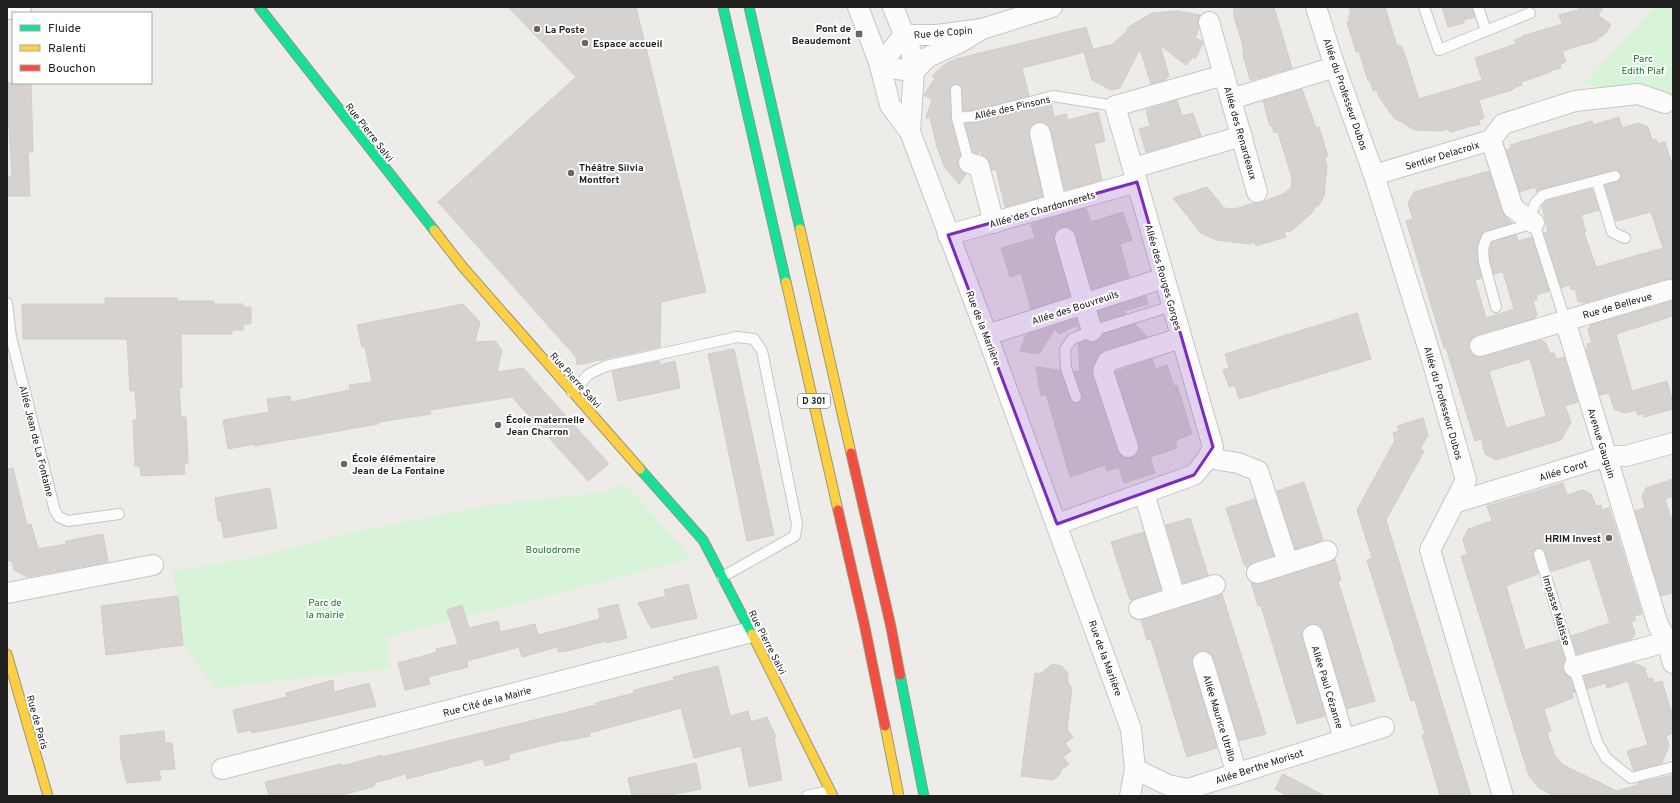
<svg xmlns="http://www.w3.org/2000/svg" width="1680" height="803" font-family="Overpass,sans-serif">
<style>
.park{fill:#d7f3d8}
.building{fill:#d5d2cf;stroke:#d1ceca;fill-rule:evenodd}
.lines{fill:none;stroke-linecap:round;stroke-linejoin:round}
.lane-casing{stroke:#c7c6c4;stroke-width:12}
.street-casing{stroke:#c7c6c4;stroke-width:22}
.fast-casing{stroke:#959880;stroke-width:11}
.slow-casing{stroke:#959880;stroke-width:11}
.jam-casing{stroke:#959880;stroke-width:11}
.lane{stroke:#fcfcfc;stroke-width:10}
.street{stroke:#fcfcfc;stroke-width:20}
.fast{stroke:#16e098;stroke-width:9}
.slow{stroke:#ffcf43;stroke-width:9}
.jam{stroke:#f24e42;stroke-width:9}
.marked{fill:#7b2cbf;fill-opacity:0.2;stroke:#7b2cbf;stroke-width:3;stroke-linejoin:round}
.poi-dot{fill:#686766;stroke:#fff;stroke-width:1.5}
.labels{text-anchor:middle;stroke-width:4;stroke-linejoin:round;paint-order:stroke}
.shield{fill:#fff;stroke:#636363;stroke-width:1}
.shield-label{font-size:9px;font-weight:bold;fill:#202020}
.poi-label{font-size:10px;font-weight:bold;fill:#202020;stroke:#fff;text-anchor:start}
.street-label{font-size:10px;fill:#202020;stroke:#fff}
.park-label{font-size:10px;fill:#0d7e1a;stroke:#fff}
</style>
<rect width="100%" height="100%" fill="#eeece8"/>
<g class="park">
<polygon points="1655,7 1673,7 1673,99 1584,84"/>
<polygon points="624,483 682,548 690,559 386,637 390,668 215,688 184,645 178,595 172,571 263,556 348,533 493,505 607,492"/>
</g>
<g class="building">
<polygon points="508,7 636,7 706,292 661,302 660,347 577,365 576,357 438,202 576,77"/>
<polygon points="1233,7 1274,7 1292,68 1252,80 1250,80 1243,55 1244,54 1242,46 1243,46 1233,13 1235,13"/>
<polygon points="1349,7 1385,7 1397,46 1400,45 1404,52 1419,99 1482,80 1475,58 1516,44 1514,40 1523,37 1522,36 1562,24 1559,15 1577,10 1581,7 1604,7 1598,15 1611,25 1606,33 1595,41 1562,51 1566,62 1560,64 1561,68 1551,70 1551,72 1521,82 1522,85 1512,89 1512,90 1479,100 1484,118 1479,120 1480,124 1450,132 1448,129 1440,131 1415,130 1394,118 1379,97 1377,90 1373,91 1370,81 1368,81 1359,51 1356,52 1347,22 1350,21 1348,16 1351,15"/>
<polygon points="1442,7 1472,7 1475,17 1464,20 1464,23 1448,27"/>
<polygon points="1177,11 1200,15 1198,20 1199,28 1195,38 1202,41 1203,43 1195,59 1193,57 1186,65 1160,45 1169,76 1165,80 1151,84 1140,49 1120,88 1111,90 1092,80 1084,52 1113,44 1128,30 1127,28 1152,13"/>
<polygon points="1086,27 1093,50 1022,68 1029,96 976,110 963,111 962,87 956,84 950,87 951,119 960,156 958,160 958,165 960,171 966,174 959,184 944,166 937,147 930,118 926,118 932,99 924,95 935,78 932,76 945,64 956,59"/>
<polygon points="8,83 31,83 33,152 28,152 30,196 7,196 7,177 12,177 9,128 7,128"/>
<polygon points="1302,89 1316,128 1319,127 1328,156 1325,157 1327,166 1324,196 1319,205 1316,206 1312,213 1291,231 1284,232 1286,237 1256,246 1255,242 1249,244 1216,240 1201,233 1173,198 1207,187 1224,208 1235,209 1254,203 1260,203 1283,194 1291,188 1292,178 1278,132 1274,133 1272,126 1270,126 1263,101"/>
<polygon points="1177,100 1182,116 1193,113 1201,136 1146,152 1139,129 1150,126 1146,110"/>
<polygon points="1051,103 1054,117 1066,114 1068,120 1098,112 1105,141 1094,144 1102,180 1065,190 1051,130 1049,126 1044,122 1037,122 1033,124 1029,129 1029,135 1043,197 1005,207 996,169 992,170 990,163 987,158 982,155 981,150 978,154 973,152 965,124 979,122"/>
<polygon points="1619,117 1622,128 1639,123 1648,127 1652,140 1656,139 1658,144 1665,142 1673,168 1673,279 1666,279 1583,303 1578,301 1575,289 1571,290 1570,285 1561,288 1544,233 1548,232 1542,206 1546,201 1592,189 1599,210 1581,215 1586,232 1584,232 1596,267 1663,248 1651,212 1616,221 1605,185 1620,180 1621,174 1616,170 1541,189 1537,192 1535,187 1520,192 1506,150 1511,148 1510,145 1561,130 1592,121 1593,125"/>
<path d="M 1489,171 L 1502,212 L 1512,223 L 1483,232 L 1477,246 L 1478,263 L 1482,278 L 1475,280 L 1486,318 L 1514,309 L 1503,272 L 1494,274 L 1490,261 L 1490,249 L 1492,242 L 1516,235 L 1518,241 L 1532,237 L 1549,291 L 1536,295 L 1537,300 L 1533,301 L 1537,314 L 1535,318 L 1476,335 L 1472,338 L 1469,343 L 1469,350 L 1472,355 L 1477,357 L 1483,357 L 1541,340 L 1546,343 L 1550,354 L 1554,353 L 1556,359 L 1564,357 L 1578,402 L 1565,406 L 1571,422 L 1561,440 L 1496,460 L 1485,454 L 1481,439 L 1475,441 L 1446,348 L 1444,348 L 1406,221 L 1413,219 L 1408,203 L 1414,192 ZM 1530,359 L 1546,416 L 1506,428 L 1489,371 Z"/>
<polygon points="1086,208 1091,222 1123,212 1132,240 1120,244 1129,277 1092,289 1076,234 1073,229 1068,227 1061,227 1056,230 1054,235 1054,241 1070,296 1031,309 1021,273 1010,277 1001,248 1035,238 1031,224"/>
<polygon points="1146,296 1148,304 1124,311 1126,314 1101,321 1098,311"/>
<polygon points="105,298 177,298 177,301 214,301 214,304 243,304 243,307 251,307 251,324 243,324 243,330 232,330 232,334 181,334 182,388 179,388 181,417 186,417 188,463 184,463 185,474 141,476 140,466 135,466 133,420 137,420 135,391 130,391 127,339 23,339 22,304 105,304"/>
<polygon points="1673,301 1673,316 1616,334 1632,391 1667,381 1673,402 1673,409 1644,417 1643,414 1638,415 1636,410 1624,413 1614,409 1609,393 1600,395 1586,349 1588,349 1587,344 1592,343 1588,330 1591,325"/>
<polygon points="463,304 480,322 475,342 495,341 502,350 497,372 523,368 609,464 588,481 512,397 430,410 431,414 379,422 378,424 254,446 254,444 228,449 223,420 269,412 267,399 290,396 291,402 350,390 349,385 372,382 365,347 362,347 357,325"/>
<polygon points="1357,313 1371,359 1239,399 1235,385 1229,387 1223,370 1229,368 1225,354"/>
<polygon points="1076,318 1079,329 1078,330 1078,325 1059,334 1055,329 1039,354 1020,351 1026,335"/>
<polygon points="1135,324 1147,337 1104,350 1098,356 1093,366 1092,375 1117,451 1120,455 1125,458 1131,458 1136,455 1139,449 1139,443 1115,372 1152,359 1155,369 1167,365 1174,386 1177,385 1192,434 1175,441 1177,448 1150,457 1155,473 1124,483 1119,467 1107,471 1105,465 1070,477 1046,394 1041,396 1036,367 1060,370 1070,399 1074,403 1078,403 1082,399 1082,395 1074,371 1080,372 1078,343 1086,340 1090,342 1096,342 1100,339 1103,334"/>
<polygon points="734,349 774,535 747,541 708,354"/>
<polygon points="660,361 660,365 675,361 680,388 618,401 612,371"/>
<polygon points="1423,418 1428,435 1420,449 1424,451 1386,520 1471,796 1440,796 1422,735 1425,734 1415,700 1411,701 1367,560 1372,558 1357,510 1395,440 1393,433 1399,431 1397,426"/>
<polygon points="13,468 27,525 31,524 38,549 66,544 66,541 103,534 108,562 27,577 14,570 12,561 7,561 7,469"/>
<polygon points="1673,479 1673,496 1665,499 1673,524 1673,593 1661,596 1635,511 1645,508 1642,496 1646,488"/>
<polygon points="1304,482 1323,540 1295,549 1277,491"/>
<polygon points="1563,483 1567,495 1583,490 1591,494 1596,506 1601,505 1602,510 1609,507 1642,614 1634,616 1636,620 1631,622 1635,633 1632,639 1577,654 1571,636 1610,623 1590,559 1553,571 1551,570 1544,550 1537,548 1534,550 1533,556 1538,574 1506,586 1525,650 1559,640 1565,660 1563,664 1563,670 1566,675 1570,678 1575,692 1572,693 1573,698 1544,709 1551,731 1547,733 1555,756 1563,765 1617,791 1638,785 1638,783 1673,775 1673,796 1554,796 1539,788 1529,776 1461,556 1467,555 1463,539 1468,529 1492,521 1487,506"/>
<polygon points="270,488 277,528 224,538 221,521 218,521 215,498"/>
<polygon points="1255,499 1274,556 1253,562 1247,568 1246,565 1244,565 1226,508"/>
<polygon points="1190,518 1208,575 1183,583 1166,525"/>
<polygon points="1144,532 1161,590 1130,600 1111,542"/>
<polygon points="1335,559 1341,580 1338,581 1375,701 1347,709 1324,632 1321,627 1316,624 1309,624 1305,627 1302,632 1302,638 1325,716 1297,724 1261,606 1258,606 1251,582 1260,584 1330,562"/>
<polygon points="688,584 697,618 651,628 638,603 666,596 664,590"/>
<polygon points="1222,594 1266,734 1239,741 1214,659 1211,653 1205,651 1200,651 1194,654 1192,660 1192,665 1217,748 1187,757 1151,639 1147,640 1141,620"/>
<polygon points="178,596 183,645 106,655 101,606"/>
<polygon points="618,604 627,638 606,643 606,641 567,651 558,652 557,647 522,657 519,647 467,661 468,667 428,677 430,684 405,690 398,663 437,652 436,649 458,644 447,610 462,605 469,628 498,621 500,632 535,624 538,635 600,619 598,609"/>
<polygon points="1634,663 1645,668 1648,679 1653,678 1654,683 1662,681 1673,717 1673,733 1666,736 1669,746 1662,763 1634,771 1627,751 1648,745 1628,681 1607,688 1606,683 1587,689 1584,676"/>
<polygon points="1052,664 1062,666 1068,674 1068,682 1072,688 1067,730 1073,737 1065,743 1071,751 1063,757 1069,764 1061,770 1060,774 1053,780 1021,776 1035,673 1040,674"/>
<polygon points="718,666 730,716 748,711 751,722 767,717 776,737 774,737 782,780 749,787 741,746 694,758 681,708 589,733 590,736 565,741 565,740 509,754 510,759 485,766 483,759 407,779 406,774 374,783 375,786 339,796 269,796 265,782 341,764 342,766 382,755 382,757 596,705 595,703 634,693 634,690 674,680 673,677"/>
<polygon points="333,680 334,692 369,683 376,706 294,725 252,733 251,730 238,733 233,710 287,697 286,693"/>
<polygon points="164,731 165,743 172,743 175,769 159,770 161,780 127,783 121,759 120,736"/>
<polygon points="696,763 701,789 665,796 632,796 628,778"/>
<polygon points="1283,774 1325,796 1288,796 1275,789"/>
</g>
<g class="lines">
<defs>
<g id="lane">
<polyline points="1424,7 1439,50 1530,13"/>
<polyline points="1478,7 1486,31"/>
<polyline points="956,90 957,118 969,163"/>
<polyline points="957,118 977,116 1053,96 1115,106"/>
<polyline points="1597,181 1612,232 1625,238"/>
<polyline points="7,303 11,337 55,511 59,517 68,521 119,514"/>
<polyline points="1496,307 1484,262 1483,248 1487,237 1534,223"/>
<polyline points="1565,320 1531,214 1536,202 1543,195 1615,176"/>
<polyline points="572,392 589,374 606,366 737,337 754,339 762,351 797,524 795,536 722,577"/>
<polyline points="1076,397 1066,368 1065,349 1072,339 1092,331 1172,306"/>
<polyline points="1539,554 1597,742 1606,758 1631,778 1673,767"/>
<polyline points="807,796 830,791"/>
</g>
<g id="street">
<polyline points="858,7 879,62 890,105 910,132 987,335 1131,729 1135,769 1130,796"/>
<polyline points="893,7 912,54 914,71 910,132"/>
<polyline points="1316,7 1335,67 1374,175 1432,360 1466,480 1430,550 1503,796"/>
<polyline points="7,9 21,7"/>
<polyline points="904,35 891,51 879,62 897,69 914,71 928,57 959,43 982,29"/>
<polyline points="904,35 937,35 982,29 1052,7"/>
<polyline points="1224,75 1257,192"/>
<polyline points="1231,99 1335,67"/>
<polyline points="1040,133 1056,204"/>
<polyline points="1491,140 1513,208 1534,223"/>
<polyline points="969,163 979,166 994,223"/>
<polyline points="1133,168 1242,136"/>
<polyline points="1374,175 1491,140 1503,124 1575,101 1638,94 1665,103"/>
<polyline points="948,235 1137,182"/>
<polyline points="1065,238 1092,331"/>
<polyline points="1565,320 1658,625 1667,641 1673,663"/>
<polyline points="987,335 1164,278"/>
<polyline points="1480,346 1669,290"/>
<polyline points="1128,447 1103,371 1108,361 1181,338"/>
<polyline points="1208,458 1238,463 1258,471 1288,563"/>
<polyline points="1144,493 1175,597"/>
<polyline points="1454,503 1607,456 1626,456 1673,443"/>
<polyline points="1057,524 1194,475 1208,458 1213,447 1115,106 1224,75 1209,22"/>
<polyline points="1257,573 1327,551"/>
<polyline points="7,593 153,565"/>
<polyline points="1139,609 1215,585"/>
<polyline points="1313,635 1344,739"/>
<polyline points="1203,662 1237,774"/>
<polyline points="1574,667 1673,640"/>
<polyline points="222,769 751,632"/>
<polyline points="1135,769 1168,785 1188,789 1384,727"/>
</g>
<g id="fast">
<polyline points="259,7 434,230"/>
<polyline points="723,7 786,282"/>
<polyline points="749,7 800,229"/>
<polyline points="640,469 703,540 752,634"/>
<polyline points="900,675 924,796"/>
</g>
<g id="slow">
<polyline points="800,229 851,453"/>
<polyline points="434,230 462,266 640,469"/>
<polyline points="786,282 838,510"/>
<polyline points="752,634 833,796"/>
<polyline points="7,654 48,796"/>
<polyline points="885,726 899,796"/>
</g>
<g id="jam">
<polyline points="851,453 891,627 900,675"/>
<polyline points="838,510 864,623 885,726"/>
</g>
</defs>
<use href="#lane" class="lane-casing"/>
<use href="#street" class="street-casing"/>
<use href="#fast" class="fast-casing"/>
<use href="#slow" class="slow-casing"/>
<use href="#jam" class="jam-casing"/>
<use href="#lane" class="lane"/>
<use href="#street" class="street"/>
<use href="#fast" class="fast"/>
<use href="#slow" class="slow"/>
<use href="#jam" class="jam"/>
</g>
<path class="marked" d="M 1137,182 L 1213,447 L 1194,475 L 1057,524 L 948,235 Z"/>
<g class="poi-dot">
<circle cx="537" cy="29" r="4"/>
<rect x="855" y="30" width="8" height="8" rx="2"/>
<circle cx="585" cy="43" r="4"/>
<circle cx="571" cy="173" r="4"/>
<circle cx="498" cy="425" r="4"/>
<circle cx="344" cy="464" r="4"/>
<circle cx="1609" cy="538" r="4"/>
</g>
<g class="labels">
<rect class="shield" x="798" y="394" width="32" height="14" rx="3"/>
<g class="shield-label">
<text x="814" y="404">D 301</text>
</g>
<g class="poi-label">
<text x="851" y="32" text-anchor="end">Pont de<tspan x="851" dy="12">Beaudemont</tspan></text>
<text x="545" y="33">La Poste</text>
<text x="593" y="47">Espace accueil</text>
<text x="579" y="171">Théâtre Silvia<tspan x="579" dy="12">Montfort</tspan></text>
<text x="506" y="423">École maternelle<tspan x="506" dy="12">Jean Charron</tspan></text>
<text x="352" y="462">École élémentaire<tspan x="352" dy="12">Jean de La Fontaine</tspan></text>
<text x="1601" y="542" text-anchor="end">HRIM Invest</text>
</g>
<g class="street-label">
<text transform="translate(943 32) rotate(-5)" y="4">Rue de Copin</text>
<text transform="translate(1346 94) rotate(71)" y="4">Allée du Professeur Dubos</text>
<text transform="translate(1012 107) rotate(-13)" y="4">Allée des Pinsons</text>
<text transform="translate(370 132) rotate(52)" y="4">Rue Pierre Salvi</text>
<text transform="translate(1241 133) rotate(74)" y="4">Allée des Renardeaux</text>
<text transform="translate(1442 155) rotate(-17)" y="4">Sentier Delacroix</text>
<text transform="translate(1042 209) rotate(-16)" y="4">Allée des Chardonnerets</text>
<text transform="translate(1164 277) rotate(74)" y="4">Allée des Rouges Gorges</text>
<text transform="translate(1617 305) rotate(-16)" y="4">Rue de Bellevue</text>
<text transform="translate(1075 307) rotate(-18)" y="4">Allée des Bouvreuils</text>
<text transform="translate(984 328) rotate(69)" y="4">Rue de la Marlière</text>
<text transform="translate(576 380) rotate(48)" y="4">Rue Pierre Salvi</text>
<text transform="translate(1444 403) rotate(74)" y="4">Allée du Professeur Dubos</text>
<text transform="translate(37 441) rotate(76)" y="4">Allée Jean de La Fontaine</text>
<text transform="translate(1602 443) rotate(73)" y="4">Avenue Gauguin</text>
<text transform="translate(1563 470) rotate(-17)" y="4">Allée Corot</text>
<text transform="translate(1557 610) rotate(73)" y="4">Impasse Matisse</text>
<text transform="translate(768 642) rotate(63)" y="4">Rue Pierre Salvi</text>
<text transform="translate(1106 658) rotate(70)" y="4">Rue de la Marlière</text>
<text transform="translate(1328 687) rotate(73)" y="4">Allée Paul Cézanne</text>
<text transform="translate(487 701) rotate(-15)" y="4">Rue Cité de la Mairie</text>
<text transform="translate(1220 718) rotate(73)" y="4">Allée Maurice Utrillo</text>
<text transform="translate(38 722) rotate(74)" y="4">Rue de Paris</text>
<text transform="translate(1259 766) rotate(-18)" y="4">Allée Berthe Morisot</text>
</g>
<g class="park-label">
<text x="1643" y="62">Parc<tspan x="1643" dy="12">Edith Piaf</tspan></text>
<text x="553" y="553">Boulodrome</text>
<text x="325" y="606">Parc de<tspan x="325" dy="12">la mairie</tspan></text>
</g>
</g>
<rect width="1680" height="803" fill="none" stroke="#202020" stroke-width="16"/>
<rect x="12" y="12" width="140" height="72" fill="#ffffff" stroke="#a6a6a6"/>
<rect x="20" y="25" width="20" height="6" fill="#16e098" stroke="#a6a6a6"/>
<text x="48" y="32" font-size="12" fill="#202020">Fluide</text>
<rect x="20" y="45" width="20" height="6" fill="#ffcf43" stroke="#a6a6a6"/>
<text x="48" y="52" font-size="12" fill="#202020">Ralenti</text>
<rect x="20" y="65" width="20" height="6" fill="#f24e42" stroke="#a6a6a6"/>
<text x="48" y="72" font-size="12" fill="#202020">Bouchon</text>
</svg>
